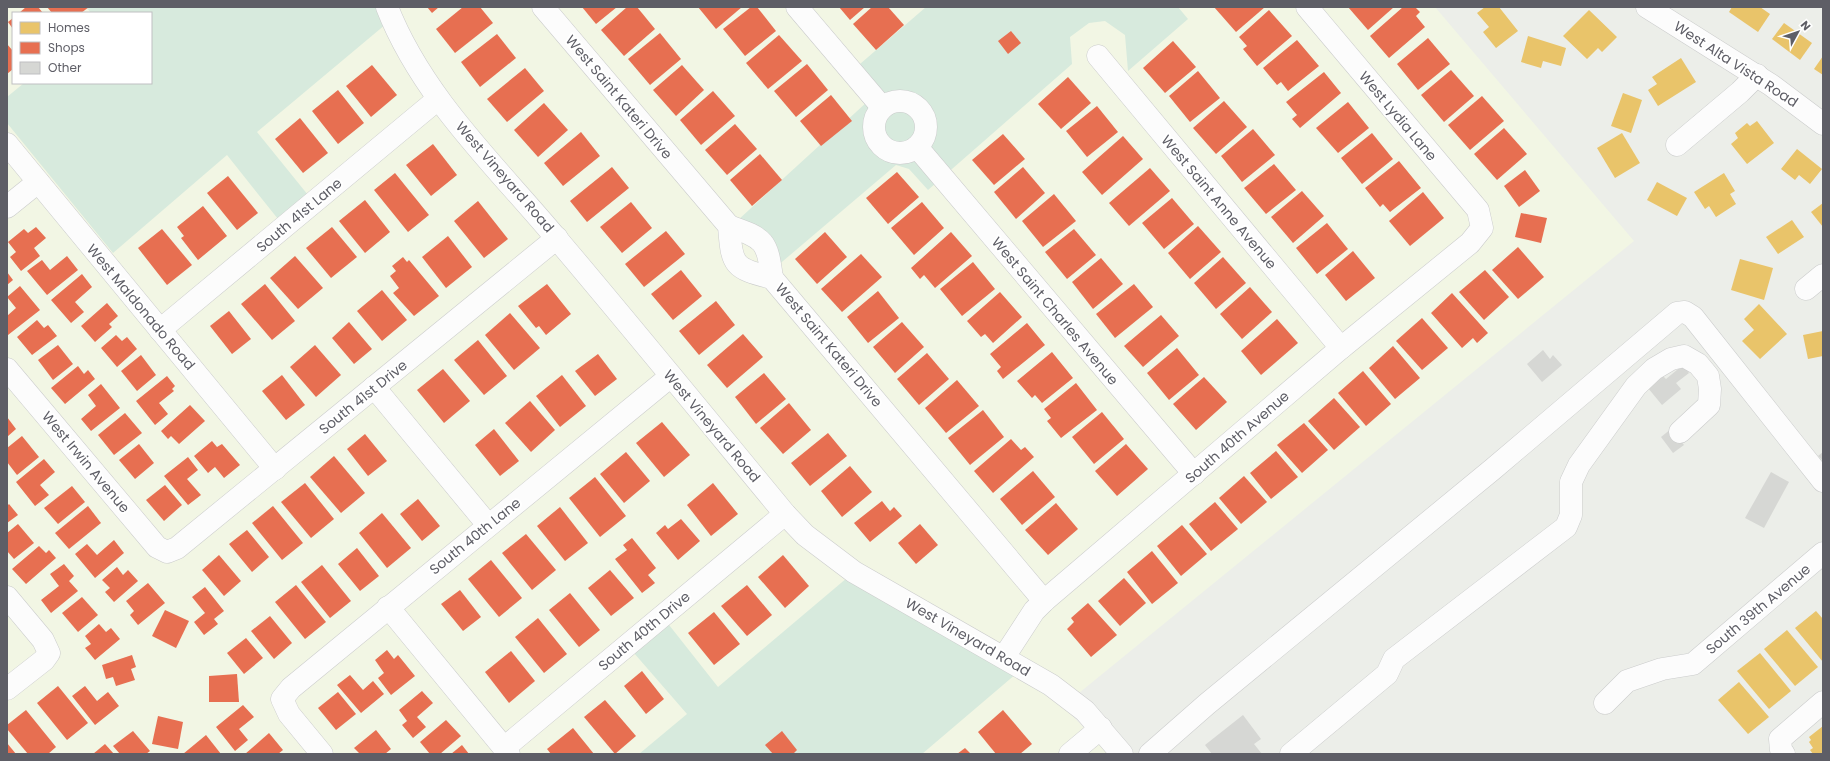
<svg xmlns="http://www.w3.org/2000/svg" width="1830" height="761" font-family="Poppins,sans-serif">
<style>
.commercial{fill:#f2f6e4;fill-rule:evenodd}
.green{fill:#d7eadd}
.homes{fill:#e9c46a}
.shops{fill:#e76f51}
.building{fill:#d6d7d4}
.lines{fill:none;stroke-linecap:round;stroke-linejoin:round}
.minor-casing{stroke:#cbcccc;stroke-width:23}
.minor{stroke:#fcfcfc;stroke-width:22}
.labels{text-anchor:middle;stroke-width:4;stroke-linejoin:round;paint-order:stroke}
.street-label{font-size:14px;fill:#5e5e66;stroke:#fff}
</style>
<rect width="100%" height="100%" fill="#eceee9"/>
<path class="commercial" d="M 7,7 L 1435,7 L 1634,241 L 1063,706 L 1109,754 L 7,754 ZM 13,13 L 151,13 L 151,83 L 13,83 Z"/>
<g class="green">
<polygon points="86,7 387,7 392,19 257,132 308,195 278,219 227,155 113,253 7,123 7,97 24,83 151,83 151,13 91,13"/>
<polygon points="926,7 1178,7 1188,19 1128,71 1125,35 1105,21 1089,23 1070,37 1072,64 928,190 909,169 896,165 776,267 738,220 879,91 860,64"/>
<polygon points="854,572 1023,668 922,754 639,754 687,714 627,645 662,616 718,687"/>
</g>
<g class="homes">
<polygon points="1485,7 1499,7 1518,31 1496,48 1483,32 1489,27 1477,13"/>
<polygon points="1732,7 1760,7 1770,14 1758,32 1729,12"/>
<polygon points="1589,10 1617,37 1602,52 1598,48 1587,59 1563,36"/>
<polygon points="1784,23 1812,43 1800,60 1772,39"/>
<polygon points="1528,36 1566,48 1561,66 1543,61 1541,68 1521,62"/>
<polygon points="1823,56 1823,75 1814,69"/>
<polygon points="1681,58 1696,82 1658,106 1648,90 1657,84 1652,77"/>
<polygon points="1623,93 1642,100 1631,133 1611,126"/>
<polygon points="1757,121 1774,143 1747,164 1731,144 1738,138 1735,133 1747,123 1750,126"/>
<polygon points="1622,133 1640,163 1615,178 1597,148"/>
<polygon points="1797,149 1822,169 1810,184 1799,175 1795,180 1781,169"/>
<polygon points="1724,173 1735,191 1730,194 1736,204 1716,217 1709,206 1705,209 1694,192"/>
<polygon points="1657,182 1687,198 1677,216 1647,200"/>
<polygon points="1823,203 1823,227 1811,212"/>
<polygon points="1792,220 1804,237 1778,254 1766,237"/>
<polygon points="1740,259 1773,268 1764,300 1731,290"/>
<polygon points="1759,304 1787,334 1760,359 1742,341 1754,330 1744,319"/>
<polygon points="1823,331 1823,356 1808,359 1803,335"/>
<polygon points="1816,611 1823,619 1823,662 1795,628"/>
<polygon points="1787,630 1818,667 1795,686 1764,649"/>
<polygon points="1760,653 1791,691 1769,709 1737,671"/>
<polygon points="1739,682 1769,717 1748,734 1718,700"/>
<polygon points="1823,726 1823,754 1813,754 1810,750 1813,748 1809,742 1811,740 1809,737"/>
</g>
<g class="shops">
<polygon points="26,7 38,7 43,13 19,13"/>
<polygon points="47,7 89,7 81,13 52,13"/>
<polygon points="427,7 439,7 432,13"/>
<polygon points="463,7 480,7 493,23 455,53 436,29"/>
<polygon points="582,7 617,7 596,24"/>
<polygon points="627,7 637,7 655,29 624,56 601,30"/>
<polygon points="698,7 742,7 716,29"/>
<polygon points="751,7 757,7 776,31 745,56 723,29"/>
<polygon points="839,7 865,7 850,20"/>
<polygon points="872,7 888,7 904,25 876,50 853,24"/>
<polygon points="1214,7 1265,7 1236,32"/>
<polygon points="1348,7 1394,7 1368,30"/>
<polygon points="1403,7 1415,7 1420,12 1416,16 1425,27 1389,58 1370,36"/>
<polygon points="1269,10 1292,36 1257,66 1243,49 1247,46 1239,37"/>
<polygon points="13,18 13,29 8,22"/>
<polygon points="1011,31 1021,43 1008,54 998,41"/>
<polygon points="660,33 681,59 650,85 628,59"/>
<polygon points="497,34 516,58 480,87 461,62"/>
<polygon points="779,35 802,61 768,89 746,63"/>
<polygon points="1428,38 1450,64 1418,90 1397,64"/>
<polygon points="1297,40 1319,66 1288,91 1281,82 1277,85 1263,68"/>
<polygon points="1173,41 1196,67 1165,93 1143,68"/>
<polygon points="7,44 13,51 13,69 7,74"/>
<polygon points="807,64 828,90 796,117 774,91"/>
<polygon points="372,65 397,95 371,117 346,86"/>
<polygon points="682,65 704,90 676,116 653,90"/>
<polygon points="525,68 544,91 507,122 487,99"/>
<polygon points="1451,70 1474,96 1444,122 1421,95"/>
<polygon points="1198,71 1220,98 1190,122 1169,96"/>
<polygon points="1324,72 1341,93 1300,128 1292,119 1297,115 1286,102"/>
<polygon points="1068,77 1091,103 1061,129 1038,104"/>
<polygon points="338,90 364,123 338,144 312,111"/>
<polygon points="713,91 735,116 701,145 680,120"/>
<polygon points="831,95 852,121 821,146 800,121"/>
<polygon points="1482,96 1504,121 1470,150 1448,125"/>
<polygon points="1224,101 1247,127 1216,154 1193,128"/>
<polygon points="1348,102 1369,128 1338,153 1316,128"/>
<polygon points="544,103 568,130 538,157 514,130"/>
<polygon points="1097,106 1118,132 1087,157 1066,131"/>
<polygon points="300,118 328,153 303,173 275,139"/>
<polygon points="735,124 757,149 727,175 705,150"/>
<polygon points="1504,128 1527,154 1497,180 1474,154"/>
<polygon points="1253,129 1275,155 1242,182 1221,156"/>
<polygon points="581,132 600,156 563,186 544,163"/>
<polygon points="1372,133 1393,159 1362,184 1341,158"/>
<polygon points="1003,134 1025,159 994,185 972,160"/>
<polygon points="1123,136 1143,159 1102,195 1082,172"/>
<polygon points="433,144 457,175 431,196 406,165"/>
<polygon points="760,154 782,180 752,206 730,180"/>
<polygon points="1399,161 1421,188 1390,212 1383,204 1380,207 1365,188"/>
<polygon points="1274,164 1296,190 1266,214 1244,188"/>
<polygon points="612,167 629,188 587,222 570,201"/>
<polygon points="1023,167 1045,193 1016,219 994,192"/>
<polygon points="1150,168 1170,191 1129,226 1109,203"/>
<polygon points="1525,170 1540,191 1519,207 1504,186"/>
<polygon points="897,172 919,197 888,224 866,198"/>
<polygon points="395,173 429,215 408,232 374,190"/>
<polygon points="228,176 258,213 237,230 207,193"/>
<polygon points="1302,191 1324,216 1293,243 1271,217"/>
<polygon points="1423,192 1444,218 1410,246 1389,221"/>
<polygon points="1054,194 1076,221 1043,247 1022,221"/>
<polygon points="1172,198 1194,224 1164,249 1142,223"/>
<polygon points="365,200 390,232 365,253 339,221"/>
<polygon points="478,201 508,239 484,258 454,221"/>
<polygon points="631,202 652,228 622,253 600,227"/>
<polygon points="922,202 944,228 914,255 891,228"/>
<polygon points="203,206 227,236 198,260 181,238 184,236 177,227"/>
<polygon points="1521,213 1547,218 1541,243 1515,237"/>
<polygon points="1327,223 1348,249 1317,274 1296,248"/>
<polygon points="1198,226 1221,252 1190,279 1168,253"/>
<polygon points="36,227 46,238 34,248 40,256 21,271 10,257 16,252 8,242 24,229 28,233"/>
<polygon points="332,227 357,257 331,278 306,248"/>
<polygon points="162,229 192,265 167,285 138,248"/>
<polygon points="1074,229 1096,255 1067,279 1045,252"/>
<polygon points="666,231 685,254 644,287 625,264"/>
<polygon points="825,232 847,257 817,284 795,259"/>
<polygon points="951,232 972,256 935,288 924,275 920,279 911,268"/>
<polygon points="448,236 472,267 446,288 422,257"/>
<polygon points="1518,247 1544,277 1518,299 1492,270"/>
<polygon points="1353,251 1375,278 1346,301 1325,275"/>
<polygon points="861,254 882,277 842,312 821,289"/>
<polygon points="67,256 78,270 47,295 27,271 42,260 50,270"/>
<polygon points="295,256 323,288 298,309 270,278"/>
<polygon points="403,257 407,262 409,260 439,296 414,316 393,293 399,288 390,276 396,271 392,266"/>
<polygon points="1223,257 1246,283 1216,309 1194,283"/>
<polygon points="1101,258 1123,284 1093,309 1072,282"/>
<polygon points="973,262 995,289 962,316 940,289"/>
<polygon points="681,270 702,296 673,320 651,294"/>
<polygon points="1485,270 1509,297 1484,320 1459,292"/>
<polygon points="7,272 13,280 7,285"/>
<polygon points="82,274 92,287 75,302 84,312 71,323 51,300"/>
<polygon points="265,284 295,321 272,340 241,304"/>
<polygon points="547,284 571,314 546,335 539,326 536,328 518,306"/>
<polygon points="1134,284 1153,307 1115,338 1096,314"/>
<polygon points="20,286 40,310 8,335 7,316 16,308 7,297"/>
<polygon points="1250,287 1272,312 1242,339 1220,314"/>
<polygon points="382,290 407,320 382,341 357,311"/>
<polygon points="878,291 899,318 868,343 847,317"/>
<polygon points="1000,292 1022,317 993,343 985,334 981,337 967,321"/>
<polygon points="1452,293 1488,333 1477,343 1473,338 1462,348 1431,313"/>
<polygon points="716,301 735,325 699,355 679,331"/>
<polygon points="107,303 118,316 109,324 112,327 95,342 81,326"/>
<polygon points="229,311 251,339 232,354 210,326"/>
<polygon points="510,313 540,348 514,370 485,335"/>
<polygon points="1161,315 1179,336 1143,367 1124,346"/>
<polygon points="1422,318 1448,348 1422,370 1396,341"/>
<polygon points="1277,319 1298,343 1261,375 1241,351"/>
<polygon points="37,320 44,328 48,325 57,336 32,355 17,337"/>
<polygon points="349,322 372,349 354,364 332,338"/>
<polygon points="902,322 924,347 895,373 873,347"/>
<polygon points="1027,323 1045,345 1003,379 997,371 1001,367 990,354"/>
<polygon points="743,334 763,357 727,388 707,365"/>
<polygon points="116,335 122,341 127,337 137,349 117,367 101,348"/>
<polygon points="478,340 507,376 484,395 454,360"/>
<polygon points="58,345 73,364 53,380 38,360"/>
<polygon points="315,345 341,375 316,397 290,367"/>
<polygon points="1393,346 1420,378 1395,399 1369,368"/>
<polygon points="1177,348 1199,375 1169,400 1147,373"/>
<polygon points="1052,352 1073,378 1042,403 1035,395 1032,398 1017,381"/>
<polygon points="927,353 949,379 919,405 897,379"/>
<polygon points="598,354 617,379 595,396 575,371"/>
<polygon points="141,355 156,375 137,391 121,371"/>
<polygon points="78,366 84,374 88,370 95,379 65,404 51,388"/>
<polygon points="443,369 470,401 444,423 417,390"/>
<polygon points="1363,371 1391,404 1366,426 1338,393"/>
<polygon points="764,373 786,399 756,424 735,397"/>
<polygon points="282,375 305,405 286,420 262,391"/>
<polygon points="562,375 586,406 560,427 536,396"/>
<polygon points="167,376 175,386 172,389 174,391 159,403 168,414 155,425 136,401"/>
<polygon points="1204,377 1227,402 1196,430 1173,404"/>
<polygon points="957,380 979,406 946,433 925,408"/>
<polygon points="1076,383 1097,410 1061,438 1047,421 1051,418 1044,409"/>
<polygon points="101,384 120,408 91,431 81,419 96,406 88,395"/>
<polygon points="1334,398 1360,427 1334,450 1308,421"/>
<polygon points="530,401 555,430 531,452 505,423"/>
<polygon points="789,403 811,430 783,454 760,428"/>
<polygon points="190,405 205,421 179,444 171,436 168,439 161,431"/>
<polygon points="983,410 1004,437 970,465 948,438"/>
<polygon points="1102,412 1124,439 1094,464 1072,437"/>
<polygon points="125,413 142,433 114,455 98,435"/>
<polygon points="7,417 16,429 7,437"/>
<polygon points="662,422 690,455 664,477 636,443"/>
<polygon points="1304,423 1328,450 1302,473 1277,445"/>
<polygon points="494,429 519,461 500,476 475,445"/>
<polygon points="828,433 847,456 810,486 791,463"/>
<polygon points="365,434 387,461 368,476 347,449"/>
<polygon points="22,436 39,457 17,475 7,462 7,448"/>
<polygon points="1011,439 1021,450 1025,447 1034,457 993,493 974,471"/>
<polygon points="212,441 217,447 222,444 240,465 224,478 215,467 208,473 194,456"/>
<polygon points="139,444 154,463 135,479 119,460"/>
<polygon points="1126,444 1148,469 1117,496 1095,471"/>
<polygon points="1276,451 1298,477 1271,499 1250,473"/>
<polygon points="626,452 650,481 624,503 600,474"/>
<polygon points="334,456 365,493 341,513 310,477"/>
<polygon points="188,457 198,470 187,479 201,495 188,505 164,476"/>
<polygon points="44,459 55,472 40,485 49,495 35,506 16,482"/>
<polygon points="850,466 872,492 842,517 821,491"/>
<polygon points="1033,471 1055,497 1022,525 1000,499"/>
<polygon points="1244,476 1267,502 1241,524 1219,498"/>
<polygon points="595,477 626,516 600,537 569,498"/>
<polygon points="305,483 334,519 311,538 281,502"/>
<polygon points="713,483 738,514 711,536 687,505"/>
<polygon points="165,485 182,505 164,521 146,500"/>
<polygon points="72,486 85,502 58,524 44,508"/>
<polygon points="418,499 440,526 422,541 400,514"/>
<polygon points="882,501 890,511 894,507 902,516 870,542 854,523"/>
<polygon points="1215,502 1238,529 1211,551 1189,524"/>
<polygon points="1056,503 1078,529 1048,555 1025,530"/>
<polygon points="9,504 18,515 7,523 7,506"/>
<polygon points="88,506 101,523 69,549 55,533"/>
<polygon points="273,506 303,543 282,560 252,523"/>
<polygon points="560,507 588,543 565,561 537,526"/>
<polygon points="382,513 411,548 387,568 359,533"/>
<polygon points="681,519 700,541 678,560 656,533 665,525 668,529"/>
<polygon points="18,524 34,543 14,559 7,551 7,533"/>
<polygon points="920,524 938,545 916,564 898,543"/>
<polygon points="1182,525 1207,554 1181,576 1157,546"/>
<polygon points="247,530 269,557 252,572 229,544"/>
<polygon points="526,534 556,570 532,590 502,553"/>
<polygon points="632,538 656,568 648,575 655,583 642,593 615,559 627,550 623,545"/>
<polygon points="114,540 124,553 95,578 75,554 87,544 97,555"/>
<polygon points="39,546 46,553 49,550 56,558 26,584 12,569"/>
<polygon points="357,548 379,576 360,591 338,564"/>
<polygon points="1152,551 1178,583 1152,604 1127,572"/>
<polygon points="219,555 241,581 224,596 202,570"/>
<polygon points="783,555 809,586 785,608 758,577"/>
<polygon points="491,560 522,598 499,617 468,579"/>
<polygon points="64,564 74,576 69,581 78,591 51,613 41,600 59,586 50,574"/>
<polygon points="322,565 351,601 330,618 301,582"/>
<polygon points="117,567 123,575 128,570 138,581 114,602 105,592 110,588 102,580"/>
<polygon points="610,570 634,598 611,616 588,588"/>
<polygon points="1124,578 1146,603 1120,626 1098,601"/>
<polygon points="148,583 165,603 138,625 130,615 134,611 126,601"/>
<polygon points="296,585 326,622 305,639 275,602"/>
<polygon points="747,585 772,615 747,636 721,606"/>
<polygon points="205,587 224,611 214,619 218,624 204,635 194,622 205,613 192,597"/>
<polygon points="460,590 481,617 463,631 441,604"/>
<polygon points="570,593 600,630 579,647 549,610"/>
<polygon points="82,597 98,615 78,632 62,613"/>
<polygon points="1088,603 1117,635 1091,657 1067,629 1074,622 1071,618"/>
<polygon points="165,610 189,621 176,648 152,636"/>
<polygon points="714,612 740,644 714,665 688,633"/>
<polygon points="270,616 292,643 274,659 251,631"/>
<polygon points="538,618 567,654 544,673 515,637"/>
<polygon points="99,624 106,632 111,628 120,639 95,660 85,648 91,644 85,636"/>
<polygon points="246,638 263,658 244,674 227,653"/>
<polygon points="387,650 394,659 398,655 415,676 391,695 378,678 384,673 375,660"/>
<polygon points="511,651 535,681 509,703 485,672"/>
<polygon points="132,655 136,667 131,669 135,680 116,686 113,677 106,679 102,665"/>
<polygon points="642,671 664,699 646,714 624,686"/>
<polygon points="237,674 239,702 209,702 209,676"/>
<polygon points="350,675 363,690 373,681 384,694 361,713 337,685"/>
<polygon points="58,686 88,723 67,740 37,703"/>
<polygon points="85,686 97,701 108,692 119,706 95,725 72,696"/>
<polygon points="422,691 433,703 417,717 426,727 413,738 402,725 407,721 399,710"/>
<polygon points="338,692 356,714 336,730 318,708"/>
<polygon points="605,700 636,736 615,754 584,717"/>
<polygon points="243,705 254,717 239,729 248,740 235,751 216,727"/>
<polygon points="26,710 56,747 48,754 28,754 7,729 7,725"/>
<polygon points="1003,710 1032,744 1020,754 996,754 978,732"/>
<polygon points="158,716 183,722 178,749 152,744"/>
<polygon points="446,720 461,736 440,754 430,754 420,742"/>
<polygon points="573,728 594,754 551,754 547,749"/>
<polygon points="376,730 391,749 385,754 360,754 354,748"/>
<polygon points="133,731 150,751 146,754 120,754 113,746"/>
<polygon points="782,731 797,750 793,754 773,754 765,745"/>
<polygon points="269,733 283,750 278,754 245,754"/>
<polygon points="206,735 221,754 183,754"/>
<polygon points="7,743 16,754 7,754"/>
<polygon points="105,744 114,754 93,754"/>
<polygon points="462,745 469,754 451,754"/>
<polygon points="965,748 971,754 957,754"/>
</g>
<g class="building">
<polygon points="1543,350 1550,359 1553,355 1562,365 1542,382 1527,364"/>
<polygon points="1683,365 1689,373 1676,383 1681,389 1662,405 1648,388 1663,376 1666,379"/>
<polygon points="1671,429 1684,445 1673,453 1661,437"/>
<polygon points="1823,452 1823,461 1818,456"/>
<polygon points="1771,472 1789,482 1764,528 1745,518"/>
<polygon points="1243,715 1261,739 1254,744 1262,754 1212,754 1205,745"/>
</g>
<g class="lines">
<defs>
<g id="minor">
<path d="M 387,7 C 422,97 496,166 557,239 C 634,330 709,422 785,514 L 805,535 L 854,572 L 1051,685 L 1085,711 L 1122,754"/>
<path d="M 543,7 L 729,226 C 732,266 733,268 772,278 L 1044,601"/>
<polyline points="797,7 882,107"/>
<polyline points="1647,7 1771,85 1823,124"/>
<polyline points="1098,56 1341,348"/>
<circle cx="900" cy="127" r="26"/>
<polyline points="7,144 275,469"/>
<polyline points="1677,145 1740,92 1757,75"/>
<polyline points="917,147 1194,474"/>
<polyline points="7,207 38,182"/>
<path d="M 729,226 C 765,239 767,240 772,278"/>
<polyline points="1806,289 1823,275"/>
<polyline points="160,330 438,99"/>
<polyline points="7,369 157,547 167,552 177,548 557,238"/>
<polyline points="374,387 488,525"/>
<polyline points="7,597 43,640 49,653 44,660 7,689"/>
<polyline points="388,607 509,754"/>
<polyline points="1004,657 1034,611 1044,601 1341,348 1470,243 1482,228 1478,210 1307,7"/>
<polyline points="1605,703 1627,681 1662,669 1693,664 1823,553"/>
<polyline points="504,748 785,514"/>
<polyline points="322,754 289,714 282,699 291,688 671,376"/>
<polyline points="1070,754 1101,728"/>
<polyline points="1150,754 1207,704 1493,469 1677,313 1685,312 1693,317 1823,481"/>
<polyline points="1291,754 1387,674 1394,659 1566,527 1571,515 1571,482 1579,465 1636,386 1654,369 1671,359 1684,356 1698,364 1708,376 1710,389 1709,405 1680,432"/>
<polyline points="1784,754 1781,750 1780,739 1823,702"/>
</g>
</defs>
<use href="#minor" class="minor-casing"/>
<use href="#minor" class="minor"/>
</g>
<g class="labels">
<g class="street-label">
<text transform="translate(1736 64) rotate(33)" y="5">West Alta Vista Road</text>
<text transform="translate(619 97) rotate(50)" y="5">West Saint Kateri Drive</text>
<text transform="translate(1398 116) rotate(50)" y="5">West Lydia Lane</text>
<text transform="translate(505 177) rotate(49)" y="5">West Vineyard Road</text>
<text transform="translate(1219 202) rotate(50)" y="5">West Saint Anne Avenue</text>
<text transform="translate(299 215) rotate(-40)" y="5">South 41st Lane</text>
<text transform="translate(141 307) rotate(50)" y="5">West Maldonado Road</text>
<text transform="translate(1055 311) rotate(50)" y="5">West Saint Charles Avenue</text>
<text transform="translate(829 345) rotate(50)" y="5">West Saint Kateri Drive</text>
<text transform="translate(363 397) rotate(-39)" y="5">South 41st Drive</text>
<text transform="translate(712 426) rotate(50)" y="5">West Vineyard Road</text>
<text transform="translate(1237 437) rotate(-41)" y="5">South 40th Avenue</text>
<text transform="translate(86 462) rotate(50)" y="5">West Irwin Avenue</text>
<text transform="translate(475 536) rotate(-39)" y="5">South 40th Lane</text>
<text transform="translate(1758 609) rotate(-40)" y="5">South 39th Avenue</text>
<text transform="translate(644 631) rotate(-40)" y="5">South 40th Drive</text>
<text transform="translate(968 637) rotate(30)" y="5">West Vineyard Road</text>
</g>
</g>
<rect width="1830" height="761" fill="none" stroke="#5e5e66" stroke-width="16"/>
<rect x="12" y="12" width="140" height="72" fill="#ffffff" stroke="#bfbfc2"/>
<rect x="20" y="22" width="20" height="12" fill="#e9c46a" stroke="#bfbfc2"/>
<text x="48" y="32" font-size="12" fill="#5e5e66">Homes</text>
<rect x="20" y="42" width="20" height="12" fill="#e76f51" stroke="#bfbfc2"/>
<text x="48" y="52" font-size="12" fill="#5e5e66">Shops</text>
<rect x="20" y="62" width="20" height="12" fill="#d6d7d4" stroke="#bfbfc2"/>
<text x="48" y="72" font-size="12" fill="#5e5e66">Other</text>
<g transform="translate(1798 32) rotate(50)" stroke="#ffffff" stroke-width="3" paint-order="stroke">
<path d="M0-3L7 15L0 10L-7 15Z" fill="#5e5e66"/>
<text y="-6" font-size="11" font-weight="bold" text-anchor="middle" fill="#5e5e66">N</text>
</g>
</svg>
